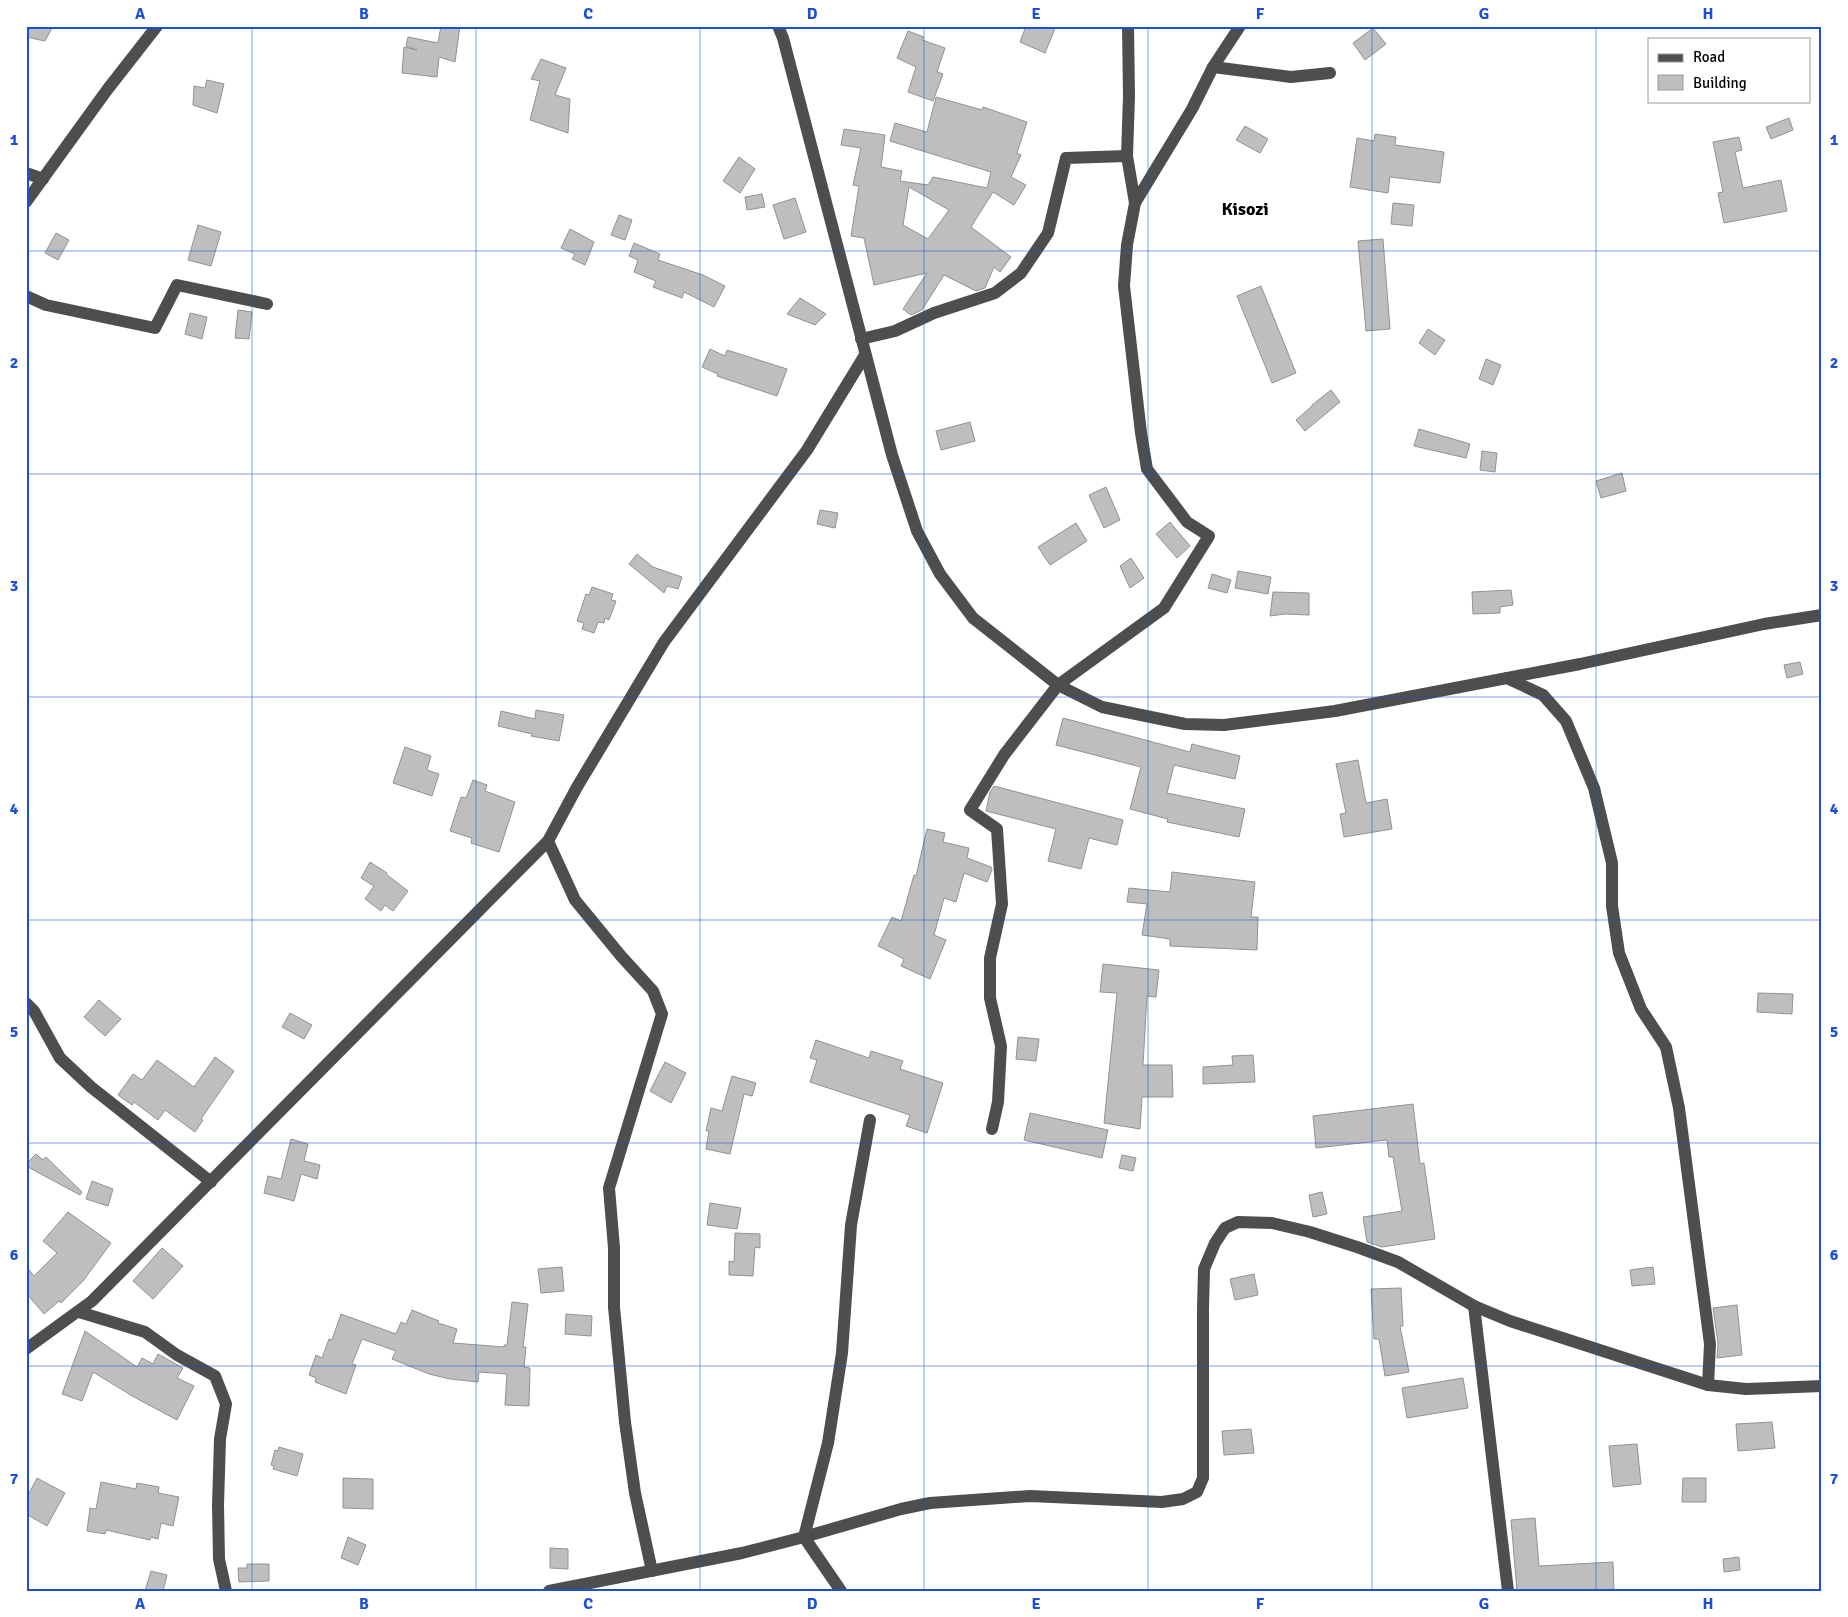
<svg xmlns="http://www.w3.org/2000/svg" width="1848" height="1617" font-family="Signika,sans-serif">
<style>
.building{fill:#bebebe;stroke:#929292;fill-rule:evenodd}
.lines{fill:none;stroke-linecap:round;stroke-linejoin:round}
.minor{stroke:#4e4e4e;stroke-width:12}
.grid{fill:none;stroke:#1d4ed8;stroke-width:1;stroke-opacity:0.55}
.labels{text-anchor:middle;stroke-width:4;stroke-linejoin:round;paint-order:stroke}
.quarter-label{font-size:18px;font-weight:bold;fill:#000;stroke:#fff}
.neatline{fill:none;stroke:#1d4ed8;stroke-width:2}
.grid-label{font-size:16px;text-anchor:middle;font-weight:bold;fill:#1d4ed8}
</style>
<rect width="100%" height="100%" fill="#fff"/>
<g class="building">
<polygon points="26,26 53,26 45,41 26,37"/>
<polygon points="441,26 460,26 455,62 439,57 437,77 402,73 404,47 417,50 406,46 408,37 438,43"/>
<polygon points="1026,26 1056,26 1045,53 1020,42"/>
<polygon points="1373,28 1386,44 1365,60 1353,43"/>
<polygon points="908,31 924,37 922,40 945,48 937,72 943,74 933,101 908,92 916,67 897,58"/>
<polygon points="541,59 566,68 555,95 570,99 568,133 530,120 540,81 531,79"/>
<polygon points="207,80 224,84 217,113 193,105 194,86 205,88"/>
<path d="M 936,97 L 982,110 L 983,107 L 1027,122 L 1017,153 L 1021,155 L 1011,177 L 1026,185 L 1014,205 L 993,192 L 971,227 L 1011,257 L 1000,272 L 994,267 L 985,288 L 976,291 L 944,275 L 922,310 L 911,315 L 903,309 L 927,273 L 874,285 L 864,238 L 851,236 L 859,186 L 853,185 L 861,148 L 841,145 L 844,129 L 885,135 L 881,167 L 902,171 L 900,181 L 928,185 L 933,177 L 987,188 L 991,172 L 890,141 L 895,123 L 927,132 ZM 909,187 L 949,210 L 928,239 L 903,225 Z"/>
<polygon points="1789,118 1793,130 1771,139 1766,127"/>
<polygon points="1245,126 1268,139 1260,153 1236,140"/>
<polygon points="1375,134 1396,137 1395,145 1444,152 1440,183 1390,177 1388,193 1350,187 1357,138 1374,141"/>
<polygon points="1739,137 1742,150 1735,152 1743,188 1781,180 1787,211 1724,223 1718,193 1723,192 1713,142"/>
<polygon points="739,157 755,169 740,193 723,181"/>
<polygon points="762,194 765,207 747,210 745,197"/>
<polygon points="795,198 806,232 784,239 773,205"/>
<polygon points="1393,203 1414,205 1412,226 1391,224"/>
<polygon points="619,215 632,220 625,240 611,235"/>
<polygon points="198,225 221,232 211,266 188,260"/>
<polygon points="570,229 594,242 585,265 572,259 575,254 561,248"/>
<polygon points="56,233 69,240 58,260 45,253"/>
<polygon points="1383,239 1390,329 1366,331 1358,241"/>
<polygon points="634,243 660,254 658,260 703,275 725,286 714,307 684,292 682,298 653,287 656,281 634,272 638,260 629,256"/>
<polygon points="1261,286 1296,373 1272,383 1237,296"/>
<polygon points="800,298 826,314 815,325 787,314"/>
<polygon points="238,310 252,312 249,339 235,338"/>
<polygon points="190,313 207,317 202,339 185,334"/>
<polygon points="1428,329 1445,340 1435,355 1419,343"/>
<polygon points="710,349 725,356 727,350 787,369 777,396 717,376 718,374 702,367"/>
<polygon points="1486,359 1501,365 1493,385 1479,379"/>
<polygon points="1331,390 1340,402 1305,431 1296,420 1312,406 1312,405"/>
<polygon points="970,422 975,441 941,450 936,431"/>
<polygon points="1419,429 1470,444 1466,458 1414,446"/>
<polygon points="1482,451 1497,453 1495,472 1480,470"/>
<polygon points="1622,473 1626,491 1601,498 1596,481"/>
<polygon points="1106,487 1120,520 1104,528 1089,495"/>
<polygon points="820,510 838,513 835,528 817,524"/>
<polygon points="1170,522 1190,546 1177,558 1156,534"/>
<polygon points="1076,523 1087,541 1050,565 1038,547"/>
<polygon points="637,554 653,567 682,577 678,589 667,586 664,593 629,564"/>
<polygon points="1131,558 1144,578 1130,588 1120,566"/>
<polygon points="1238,571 1271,577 1268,594 1235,588"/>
<polygon points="1212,574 1231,580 1227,593 1208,588"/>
<polygon points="592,587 613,594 611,600 616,601 609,620 605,618 604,623 598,622 594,633 582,629 584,623 577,621 586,594 589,595"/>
<polygon points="1511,590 1513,605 1500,607 1500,613 1473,614 1472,592"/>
<polygon points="1273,592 1309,593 1309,615 1285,614 1270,616"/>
<polygon points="1800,662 1803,674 1787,678 1784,665"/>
<polygon points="536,710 564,715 559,741 531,736 532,734 498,726 501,711 535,719"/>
<polygon points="1063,718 1190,752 1192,744 1240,756 1235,779 1174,765 1167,793 1245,809 1239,837 1167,822 1168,819 1130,809 1141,767 1056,745"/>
<polygon points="405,747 431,756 427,770 439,774 432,796 393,783"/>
<polygon points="1358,760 1366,803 1387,799 1392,829 1344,837 1340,814 1346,813 1336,764"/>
<polygon points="473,780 487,785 485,791 515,802 499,852 471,843 472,838 450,831 461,797 466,798"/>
<polygon points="994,786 1123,820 1117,845 1089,838 1081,869 1048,861 1056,829 986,811 990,792"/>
<polygon points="927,829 945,833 943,842 969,848 967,858 991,867 992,870 987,882 964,873 956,902 944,898 934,935 946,940 930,979 901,966 904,959 878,946 892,917 901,921 914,875 916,876"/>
<polygon points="370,862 387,873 386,874 408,891 393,911 385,905 381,911 365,899 374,886 361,878"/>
<polygon points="1172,872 1255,882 1251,917 1258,917 1257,950 1170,946 1170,939 1142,935 1147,904 1127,902 1129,888 1170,892"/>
<polygon points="1103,964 1159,970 1156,997 1147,996 1143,1065 1172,1065 1173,1097 1142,1097 1140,1129 1104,1123 1117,993 1100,992"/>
<polygon points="1758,993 1793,994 1792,1014 1757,1012"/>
<polygon points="99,1000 121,1019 105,1036 84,1017"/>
<polygon points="290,1013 312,1025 304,1039 282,1027"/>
<polygon points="1018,1037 1039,1039 1036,1061 1016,1059"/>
<polygon points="816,1040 869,1058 871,1051 903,1061 900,1069 943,1083 927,1133 906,1126 910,1115 810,1082 817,1060 810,1058"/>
<polygon points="1253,1055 1255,1082 1203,1084 1203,1067 1233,1065 1232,1056"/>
<polygon points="215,1057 234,1071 201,1119 203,1120 195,1132 165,1110 158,1120 134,1102 132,1105 118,1095 133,1074 142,1080 157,1060 194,1087"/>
<polygon points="665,1062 686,1073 671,1103 650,1091"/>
<polygon points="732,1076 756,1083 752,1096 744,1094 730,1154 706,1149 709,1131 706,1131 711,1108 722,1111"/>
<polygon points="1413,1104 1420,1164 1424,1163 1435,1239 1382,1247 1367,1242 1363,1217 1402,1211 1393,1157 1389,1157 1387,1140 1316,1148 1313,1116"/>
<polygon points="1030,1113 1108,1130 1102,1158 1024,1140"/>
<polygon points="291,1139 308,1144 304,1161 320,1165 317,1179 301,1174 294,1201 264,1193 268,1176 281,1179"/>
<polygon points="36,1154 43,1160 46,1157 82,1192 80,1195 26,1166 26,1164"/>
<polygon points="1122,1155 1136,1158 1133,1171 1119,1168"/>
<polygon points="92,1181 113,1189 108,1206 86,1199"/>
<polygon points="1322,1192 1327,1214 1313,1217 1309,1195"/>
<polygon points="710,1203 741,1208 737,1229 707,1225"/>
<polygon points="68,1212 111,1243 83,1281 61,1303 59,1301 44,1314 26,1293 26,1266 34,1276 57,1253 43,1241"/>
<polygon points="735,1233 760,1234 760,1248 755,1247 753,1276 729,1275 729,1261 734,1262"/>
<polygon points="162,1248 183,1266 153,1299 133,1281"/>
<polygon points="562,1267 564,1291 541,1293 538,1269"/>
<polygon points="1653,1267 1655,1284 1632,1286 1630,1270"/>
<polygon points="1254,1274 1258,1295 1235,1300 1230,1279"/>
<polygon points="1401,1288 1403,1326 1400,1326 1409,1372 1385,1376 1379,1339 1374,1339 1371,1289"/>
<polygon points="512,1302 528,1304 523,1347 526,1347 524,1367 530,1368 529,1406 505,1405 507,1374 479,1372 478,1382 450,1379 429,1374 392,1359 396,1351 362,1339 352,1364 356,1365 346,1394 315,1382 316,1378 309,1375 316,1355 322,1358 329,1339 332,1340 341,1314 396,1334 401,1322 406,1324 412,1310 439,1321 438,1323 457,1329 453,1343 504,1347 504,1345 507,1345"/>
<polygon points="1737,1305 1742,1355 1717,1358 1718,1343 1713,1308"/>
<polygon points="566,1314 592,1316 591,1336 565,1334"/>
<polygon points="85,1331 137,1367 142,1358 153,1364 158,1354 183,1368 177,1378 194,1386 177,1420 134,1397 93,1372 82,1401 62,1394"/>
<polygon points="1463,1378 1468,1408 1407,1418 1402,1388"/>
<polygon points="1772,1422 1775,1448 1738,1451 1736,1424"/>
<polygon points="1251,1429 1254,1453 1224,1455 1222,1431"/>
<polygon points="1637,1444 1641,1484 1613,1487 1609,1446"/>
<polygon points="279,1447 303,1454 297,1476 273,1469 274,1466 271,1465 275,1450 278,1451"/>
<polygon points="37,1478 65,1493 47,1526 26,1514 26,1499"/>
<polygon points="343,1478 373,1479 373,1509 343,1508"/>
<polygon points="1683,1478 1706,1478 1706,1502 1682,1502"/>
<polygon points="101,1482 136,1489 137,1483 159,1487 158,1493 179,1497 173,1526 161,1523 158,1539 151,1537 150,1540 106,1530 105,1534 87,1531 90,1508 96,1509"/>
<polygon points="1535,1518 1539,1566 1613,1562 1614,1591 1517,1591 1511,1520"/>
<polygon points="348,1537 366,1545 358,1565 341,1558"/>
<polygon points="550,1548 568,1549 568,1569 550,1568"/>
<polygon points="1739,1557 1740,1570 1724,1572 1723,1559"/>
<polygon points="247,1564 269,1564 269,1581 239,1582 238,1568 247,1568"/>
<polygon points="151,1571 167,1575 163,1591 145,1591"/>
</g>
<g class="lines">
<g class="minor">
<polyline points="778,26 783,38 892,455 917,531 940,574 973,618 1058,685 1102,707 1185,724 1224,725 1335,711 1580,664 1764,624 1822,615"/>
<polyline points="1128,26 1129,96 1127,156 1135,203"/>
<polyline points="1213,67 1291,77 1330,73"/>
<polyline points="26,173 43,179"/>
<polyline points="26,202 107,90 157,26"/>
<polyline points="26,296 46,305 155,328 177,285 267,304"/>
<polyline points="861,339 895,331 934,313 995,293 1021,273 1048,233 1066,158 1127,156"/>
<polyline points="1507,678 1543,695 1566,721 1594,788 1612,863 1612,906 1619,953 1641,1009 1666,1047 1679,1108 1710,1344 1708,1385"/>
<polyline points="548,841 575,900 621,956 653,991 662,1014 609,1188 614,1248 614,1307 625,1422 635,1493 652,1571"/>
<polyline points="26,1003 34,1011 60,1058 91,1087 211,1182"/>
<polyline points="992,1129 998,1102 1001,1046 990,998 990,958 1002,904 997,829 970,810 1004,755 1058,685 1164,608 1209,536 1187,522 1147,469 1141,433 1124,286 1127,245 1135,203 1192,109 1213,67 1240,26"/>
<polyline points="1474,1306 1508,1591"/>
<polyline points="79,1312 145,1332 177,1355 215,1376 226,1404 220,1439 218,1505 219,1559 226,1591"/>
<polyline points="26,1349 92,1301 548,841 577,787 664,642 807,450 865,355"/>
<polyline points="549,1591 742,1553 804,1537 901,1509 930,1503 1030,1496 1162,1502 1183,1499 1197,1492 1203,1478 1203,1309 1204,1269 1215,1243 1225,1228 1238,1222 1272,1223 1310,1232 1357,1247 1398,1262 1474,1306 1510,1321 1708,1385 1746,1389 1822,1386"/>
<polyline points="841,1591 804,1537 828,1443 842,1353 851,1225 870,1120"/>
</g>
</g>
<path class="grid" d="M 252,26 L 252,1591M 476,26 L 476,1591M 700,26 L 700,1591M 924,26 L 924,1591M 1148,26 L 1148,1591M 1372,26 L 1372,1591M 1596,26 L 1596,1591M 26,251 L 1822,251M 26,474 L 1822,474M 26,697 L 1822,697M 26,920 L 1822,920M 26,1143 L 1822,1143M 26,1366 L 1822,1366"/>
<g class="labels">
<g class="quarter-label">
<text x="1245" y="215">Kisozi</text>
</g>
</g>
<rect width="1848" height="1617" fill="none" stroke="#ffffff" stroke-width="55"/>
<rect x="1648" y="38" width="162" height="65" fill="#ffffff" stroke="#999999"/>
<rect x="1658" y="54" width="25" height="8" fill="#4e4e4e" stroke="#999999"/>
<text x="1693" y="62" font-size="15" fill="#000000">Road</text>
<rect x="1658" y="75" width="25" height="15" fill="#bebebe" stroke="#999999"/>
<text x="1693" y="88" font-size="15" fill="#000000">Building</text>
<rect x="28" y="28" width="1792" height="1562" class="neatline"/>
<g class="grid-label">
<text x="140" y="19">A</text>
<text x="364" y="19">B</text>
<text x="588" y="19">C</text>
<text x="812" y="19">D</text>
<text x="1036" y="19">E</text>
<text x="1260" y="19">F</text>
<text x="1484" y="19">G</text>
<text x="1708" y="19">H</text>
<text x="14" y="145">1</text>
<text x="1834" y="145">1</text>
<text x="14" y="368">2</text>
<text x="1834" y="368">2</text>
<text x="14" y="591">3</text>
<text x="1834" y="591">3</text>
<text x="14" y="814">4</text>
<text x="1834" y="814">4</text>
<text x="14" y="1037">5</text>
<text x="1834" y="1037">5</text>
<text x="14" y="1260">6</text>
<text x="1834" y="1260">6</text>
<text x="14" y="1484">7</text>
<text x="1834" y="1484">7</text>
<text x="140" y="1609">A</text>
<text x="364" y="1609">B</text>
<text x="588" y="1609">C</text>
<text x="812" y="1609">D</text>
<text x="1036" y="1609">E</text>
<text x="1260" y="1609">F</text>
<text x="1484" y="1609">G</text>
<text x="1708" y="1609">H</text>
</g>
</svg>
